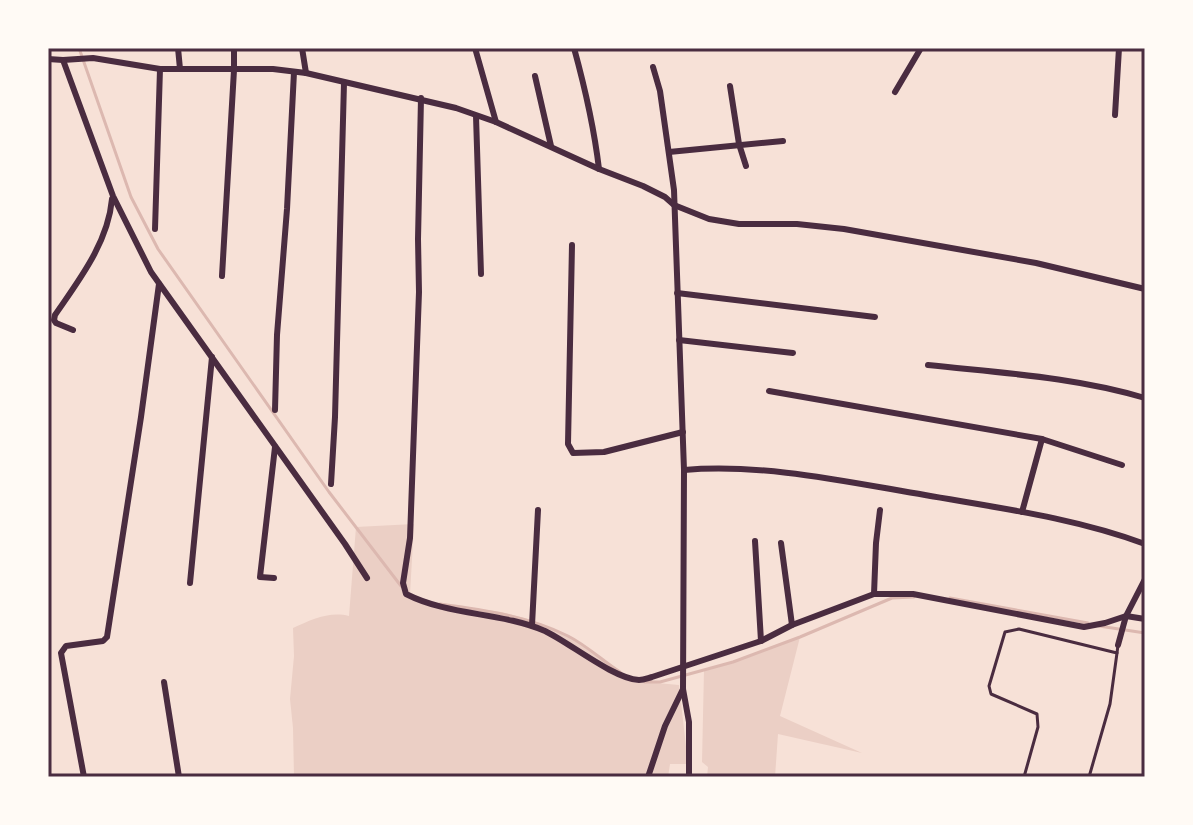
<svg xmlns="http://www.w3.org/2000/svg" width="1193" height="825" font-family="Barlow,sans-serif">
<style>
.green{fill:#ebcfc5}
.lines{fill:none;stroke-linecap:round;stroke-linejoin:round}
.stream{stroke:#dcb8b0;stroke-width:3}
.service{stroke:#4a2c40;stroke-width:3}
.minor{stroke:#4a2c40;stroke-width:6}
.neatline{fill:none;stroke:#4a2c40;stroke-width:3}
</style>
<rect width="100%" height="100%" fill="#f7e1d7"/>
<g class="green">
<path d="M 414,524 L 410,594 L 436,603 L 501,612 L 532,620 L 571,638 L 635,681 L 679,685 L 688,764 L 670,764 L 668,777 L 294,777 L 293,728 L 290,699 L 294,656 L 293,628 C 311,620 329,611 349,616 L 356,527 Z"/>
<polygon points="800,637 780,716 862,753 778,734 775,777 707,777 708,767 702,762 704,670 733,662"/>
</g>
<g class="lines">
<g class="stream">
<polyline points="79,48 131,197 158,249 329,492 401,586"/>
<polyline points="950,598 1088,623"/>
<path d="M 440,604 C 485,610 527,616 568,636 C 586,645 603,661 620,672"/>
<polyline points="1099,626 1145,633"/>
<polyline points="645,682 660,682 733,662 800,637 892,598 914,597"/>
</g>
<g class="service">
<polyline points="1024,777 1038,727 1037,714 991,694 989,686 1005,632 1019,629 1117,653 1118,645"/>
<polyline points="1089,777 1110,704 1117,653"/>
</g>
<g class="minor">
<polyline points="178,48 180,69"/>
<polyline points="302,48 306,73"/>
<polyline points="475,48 496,122"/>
<path d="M 574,48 C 585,88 594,127 599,169"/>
<polyline points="48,59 63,60 93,58 160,69 273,69 306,73 456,108 496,122 599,169 643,186 665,197 674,205 709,219 739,224 797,224 844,229 1036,263 1145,289"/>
<polyline points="63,60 113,196 151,272 345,544 367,578"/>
<polyline points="653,67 660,91 674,190 684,470 683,689 689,722 689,777"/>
<polyline points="535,76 551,146"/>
<polyline points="730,86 739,144 746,166"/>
<polyline points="895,92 921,48"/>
<path d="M 421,98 L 418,239 L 419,292 L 410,538 L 403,583 L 406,594 C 449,616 501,612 545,631 C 570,643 614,679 639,680 C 644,680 648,678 652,677 L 761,641 L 792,625 L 874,594 L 913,594 L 1084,627 L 1105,623 L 1126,616 L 1145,619"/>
<polyline points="1115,115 1119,48"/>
<polyline points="476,116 481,274"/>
<polyline points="669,152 783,141"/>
<polyline points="155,229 160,69"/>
<polyline points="572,245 568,444 573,453 604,452 683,432"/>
<polyline points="222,276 234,70 234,48"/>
<polyline points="677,293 875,317"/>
<path d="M 73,330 L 56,323 L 54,320 L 55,315 C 79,280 108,243 112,199"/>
<polyline points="679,340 793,353"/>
<path d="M 928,365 C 1001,373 1075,377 1145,398"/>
<polyline points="769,391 1042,439 1122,465"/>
<polyline points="275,410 277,335 287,209 294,72"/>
<path d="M 684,470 C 762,463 848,482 925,495 C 999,508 1075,518 1145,544"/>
<polyline points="331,484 335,417 344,83"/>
<polyline points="1022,512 1042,439"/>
<polyline points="755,541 761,641"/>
<polyline points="781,543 792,625"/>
<polyline points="274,578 260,577 275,447"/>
<polyline points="190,583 212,357"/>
<polyline points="874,594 876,543 880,510"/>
<polyline points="532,625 538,510"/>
<polyline points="1118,645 1126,616 1145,579"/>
<polyline points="164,682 179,777"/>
<polyline points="84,777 61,653 66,646 103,641 107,637 141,417 159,284"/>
<polyline points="648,777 665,726 683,689"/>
</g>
</g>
<rect width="1193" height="825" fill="none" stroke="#fffaf5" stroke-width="100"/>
<rect x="50" y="50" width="1093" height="725" class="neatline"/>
</svg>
